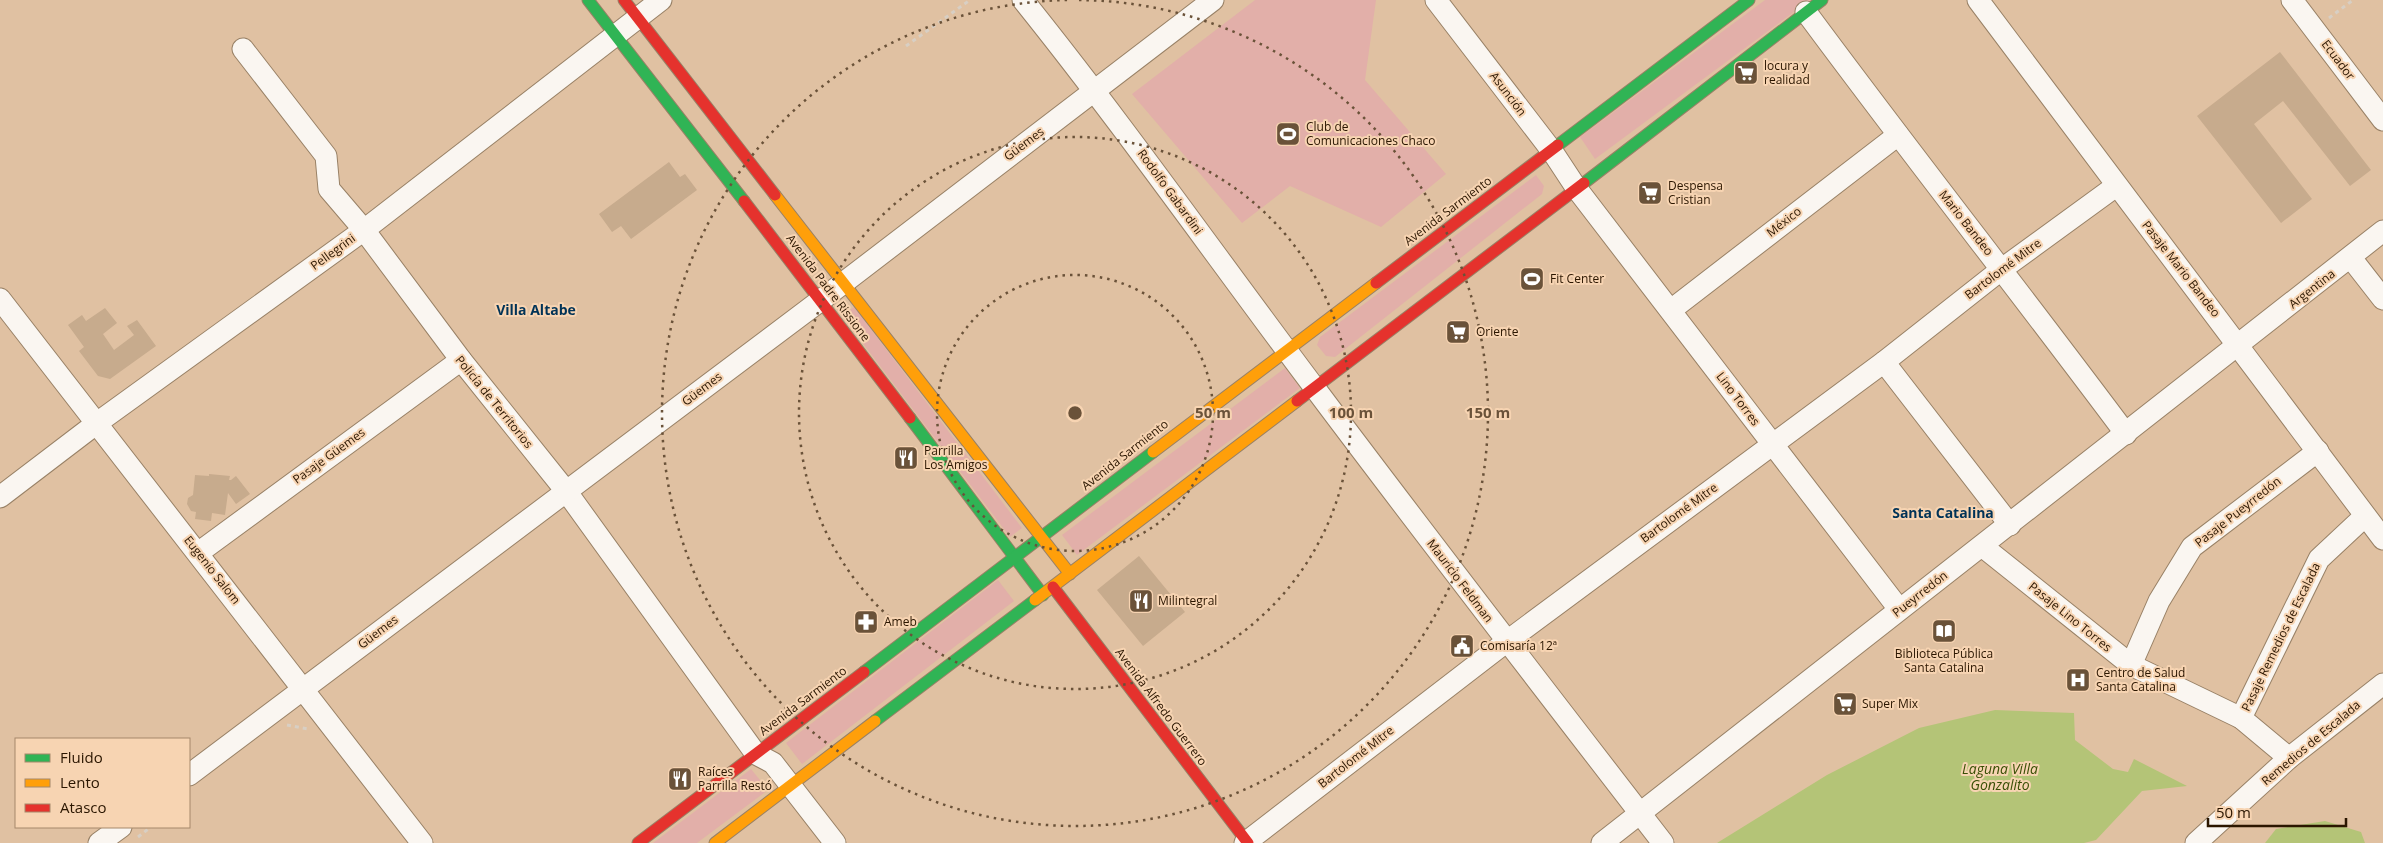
<svg xmlns="http://www.w3.org/2000/svg" width="2383" height="843" font-family="'Open Sans',sans-serif">
<style>
.green{fill:#e2afa9}
.water{fill:#b4c477}
.building{fill:#c7ab8d}
.lines{fill:none;stroke-linecap:round;stroke-linejoin:round}
.street-casing{stroke:#988166;stroke-width:23}
.fast-casing{stroke:#988166;stroke-width:13}
.slow-casing{stroke:#988166;stroke-width:13}
.jam-casing{stroke:#988166;stroke-width:13}
.path{stroke:#d8cfc4;stroke-width:3;stroke-dasharray:4 4;stroke-linecap:butt}
.street{stroke:#faf6f1;stroke-width:21}
.fast{stroke:#30b455;stroke-width:11}
.slow{stroke:#ff9f0a;stroke-width:11}
.jam{stroke:#e5322d;stroke-width:11}
.ring{fill:none;stroke:#6a5239;stroke-width:2.5;stroke-dasharray:2.5 5}
.labels{text-anchor:middle;stroke-width:4;stroke-linejoin:round;paint-order:stroke}
.street-label{font-size:12px;fill:#2b1600;stroke:#f7d4b2}
.poi-label{font-size:12px;fill:#2b1600;stroke:#f7d4b2;text-anchor:start}
.neighbourhood-label{font-size:14px;font-weight:bold;fill:#013357;stroke:#f7d4b2}
.water-label{font-size:14px;font-style:italic;fill:#394f05;stroke:#f7d4b2}
.centre{fill:#6a5239;stroke:#f7d4b2;stroke-width:2.5}
.ring-label{font-size:15px;text-anchor:middle;font-weight:bold;fill:#6a5239;stroke:#f7d4b2;stroke-width:4;stroke-linejoin:round;paint-order:stroke}
</style>
<rect width="100%" height="100%" fill="#e0c1a2"/>
<g class="green">
<polygon points="1255,0 1376,0 1365,80 1446,174 1381,227 1290,186 1242,223 1132,94"/>
<polygon points="1765,0 1810,0 1595,159 1580,137"/>
<polygon points="1536,175 1544,186 1542,194 1335,357 1326,356 1317,345 1320,337"/>
<polygon points="854,307 1022,528 1010,537 842,316"/>
<polygon points="1285,368 1300,388 1077,555 1062,535"/>
<polygon points="998,580 1014,601 802,764 786,743"/>
<polygon points="751,769 768,790 697,843 653,843"/>
</g>
<g class="water">
<polygon points="1995,710 2074,713 2075,740 2113,769 2128,772 2134,759 2187,786 2142,791 2096,840 2084,843 1717,843 1827,775 1919,728"/>
<polygon points="2325,821 2361,832 2365,843 2265,843 2276,829"/>
</g>
<g class="building">
<polygon points="2280,52 2371,170 2350,186 2283,101 2254,124 2312,199 2281,223 2197,116"/>
<polygon points="669,162 680,177 685,174 697,190 631,239 621,226 612,232 599,214"/>
<polygon points="105,308 117,323 103,334 114,350 134,335 127,326 137,320 156,346 110,379 98,376 79,351 84,347 68,325 82,315 86,321"/>
<polygon points="209,474 230,476 229,480 231,480 236,476 250,494 236,504 228,493 225,515 212,513 211,521 195,519 196,512 191,511 187,504 188,498 193,495 195,475 209,476"/>
<polygon points="1139,556 1185,612 1143,646 1097,590"/>
</g>
<g class="lines">
<defs>
<g id="street">
<path d="M 1023,0 C 1125,127 1219,261 1317,391 C 1431,543 1547,693 1663,843"/>
<polyline points="1436,0 1552,151 1577,189 1899,609"/>
<polyline points="1978,0 2383,539"/>
<polyline points="2292,0 2383,120"/>
<path d="M 1806,12 C 1911,154 2020,292 2126,434"/>
<polyline points="243,49 326,156 329,189 364,230 461,360 566,491 756,754 773,763 835,843"/>
<polyline points="2351,258 2383,299"/>
<polyline points="0,299 422,843"/>
<polyline points="1671,310 1898,135"/>
<polyline points="1884,362 2010,525"/>
<polyline points="0,497 97,423 364,230 661,0"/>
<polyline points="1982,546 2131,665 2241,718 2289,758"/>
<polyline points="198,553 461,360"/>
<polyline points="2131,665 2159,601 2192,547 2318,451"/>
<polyline points="2241,718 2319,559 2365,516"/>
<polyline points="189,775 821,300 1213,0"/>
<polyline points="99,843 121,827"/>
<polyline points="1245,843 1506,642 1884,362 2002,269 2116,186"/>
<polyline points="1602,843 2383,231"/>
<polyline points="2196,843 2289,758 2383,684"/>
</g>
<g id="fast">
<polyline points="588,0 744,201"/>
<polyline points="1558,145 1749,0"/>
<polyline points="1584,183 1822,0"/>
<polyline points="910,418 1043,595"/>
<polyline points="864,672 1153,452"/>
<polyline points="875,721 1035,600"/>
</g>
<g id="slow">
<polyline points="775,195 1070,574"/>
<polyline points="1153,452 1376,283"/>
<polyline points="1035,600 1297,401"/>
<polyline points="715,843 875,721"/>
</g>
<g id="jam">
<polyline points="624,0 775,195"/>
<polyline points="744,201 910,418"/>
<polyline points="1376,283 1558,145"/>
<polyline points="1297,401 1584,183"/>
<polyline points="1053,587 1248,843"/>
<polyline points="638,843 864,672"/>
</g>
</defs>
<use href="#street" class="street-casing"/>
<use href="#fast" class="fast-casing"/>
<use href="#slow" class="slow-casing"/>
<use href="#jam" class="jam-casing"/>
<g class="path">
<polyline points="2329,18 2353,0"/>
<polyline points="906,46 970,0"/>
<polyline points="287,725 308,729"/>
<polyline points="138,837 151,827"/>
</g>
<use href="#street" class="street"/>
<use href="#fast" class="fast"/>
<use href="#slow" class="slow"/>
<use href="#jam" class="jam"/>
</g>
<g class="ring">
<circle cx="1075" cy="413" r="138"/>
<circle cx="1075" cy="413" r="276"/>
<path d="M1079 0A413 413 0 1 1 1071 0"/>
</g>
<defs>
<symbol id="supermarket-square" viewBox="-11 -11 22 22"><rect x="-9" y="-9" width="18" height="18" rx="4" fill="#6a5239" stroke="#f7d4b2"/><path d="M-6-5.5h2.5l.6 2H6L4.5 2H-2.5L-4.4-4H-6ZM-1.5 3.2a1.3 1.3 0 1 0 .1 0ZM3 3.2a1.3 1.3 0 1 0 .1 0Z" fill="#fff"/></symbol>
<symbol id="stadium-square" viewBox="-11 -11 22 22"><rect x="-9" y="-9" width="18" height="18" rx="4" fill="#6a5239" stroke="#f7d4b2"/><path d="M0-5a6.5 5 0 1 0 0 10a6.5 5 0 1 0 0-10ZM-3.5-1.8h7v3.6h-7Z" fill="#fff"/></symbol>
<symbol id="restaurant-square" viewBox="-11 -11 22 22"><rect x="-9" y="-9" width="18" height="18" rx="4" fill="#6a5239" stroke="#f7d4b2"/><path d="M-5-6h1v4h1v-4h1v4h1v-4h1v5L-1.5 .5V6h-2V.5L-5-1ZM5-6V6H3V1.5H1.5Q1.5-4 5-6Z" fill="#fff"/></symbol>
<symbol id="pharmacy-square" viewBox="-11 -11 22 22"><rect x="-9" y="-9" width="18" height="18" rx="4" fill="#6a5239" stroke="#f7d4b2"/><path d="M-2-6h4v4h4v4h-4v4h-4v-4h-4v-4h4Z" fill="#fff"/></symbol>
<symbol id="library-square" viewBox="-11 -11 22 22"><rect x="-9" y="-9" width="18" height="18" rx="4" fill="#6a5239" stroke="#f7d4b2"/><path d="M-6-4Q-3-5.5-.7-3.5V5Q-3 3-6 4ZM6-4Q3-5.5 .7-3.5V5Q3 3 6 4Z" fill="#fff"/></symbol>
<symbol id="civic-square" viewBox="-11 -11 22 22"><rect x="-9" y="-9" width="18" height="18" rx="4" fill="#6a5239" stroke="#f7d4b2"/><path d="M-.6-6.5H3V-4.5H.6V-3L4-1V1h2V6H-6V1h2V-1L-.6-3ZM-1.2 2.5V6h2.4V2.5Z" fill="#fff"/></symbol>
<symbol id="hospital-square" viewBox="-11 -11 22 22"><rect x="-9" y="-9" width="18" height="18" rx="4" fill="#6a5239" stroke="#f7d4b2"/><path d="M-5-5h3v3.5h4V-5h3V5h-3V1.5h-4V5h-3Z" fill="#fff"/></symbol>
</defs>
<g fill-rule="evenodd">
<use href="#supermarket-square" x="1732" y="59" width="28" height="28"/>
<use href="#stadium-square" x="1274" y="120" width="28" height="28"/>
<use href="#supermarket-square" x="1636" y="179" width="28" height="28"/>
<use href="#stadium-square" x="1518" y="265" width="28" height="28"/>
<use href="#supermarket-square" x="1444" y="318" width="28" height="28"/>
<use href="#restaurant-square" x="892" y="444" width="28" height="28"/>
<use href="#restaurant-square" x="1127" y="587" width="28" height="28"/>
<use href="#pharmacy-square" x="852" y="608" width="28" height="28"/>
<use href="#library-square" x="1930" y="617" width="28" height="28"/>
<use href="#civic-square" x="1448" y="632" width="28" height="28"/>
<use href="#hospital-square" x="2064" y="666" width="28" height="28"/>
<use href="#supermarket-square" x="1831" y="690" width="28" height="28"/>
<use href="#restaurant-square" x="666" y="765" width="28" height="28"/>
</g>
<g class="labels">
<g class="street-label">
<text transform="translate(2338 60) rotate(53)" y="4">Ecuador</text>
<text transform="translate(1508 94) rotate(53)" y="4">Asunción</text>
<text transform="translate(1024 144) rotate(-37)" y="4">Güemes</text>
<text transform="translate(1170 192) rotate(54)" y="4">Rodolfo Gabardini</text>
<text transform="translate(1448 211) rotate(-37)" y="4">Avenida Sarmiento</text>
<text transform="translate(1784 222) rotate(-38)" y="4">México</text>
<text transform="translate(1966 223) rotate(52)" y="4">Mario Bandeo</text>
<text transform="translate(333 252) rotate(-36)" y="4">Pellegrini</text>
<text transform="translate(2003 269) rotate(-37)" y="4">Bartolomé Mitre</text>
<text transform="translate(2181 269) rotate(52)" y="4">Pasaje Mario Bandeo</text>
<text transform="translate(828 288) rotate(53)" y="4">Avenida Padre Rissione</text>
<text transform="translate(2312 289) rotate(-38)" y="4">Argentina</text>
<text transform="translate(702 389) rotate(-37)" y="4">Güemes</text>
<text transform="translate(1738 399) rotate(53)" y="4">Lino Torres</text>
<text transform="translate(494 402) rotate(51)" y="4">Policía de Territorios</text>
<text transform="translate(1125 455) rotate(-38)" y="4">Avenida Sarmiento</text>
<text transform="translate(329 456) rotate(-36)" y="4">Pasaje Güemes</text>
<text transform="translate(2238 512) rotate(-38)" y="4">Pasaje Pueyrredón</text>
<text transform="translate(1679 513) rotate(-36)" y="4">Bartolomé Mitre</text>
<text transform="translate(212 570) rotate(52)" y="4">Eugenio Salom</text>
<text transform="translate(1460 581) rotate(53)" y="4">Mauricio Feldman</text>
<text transform="translate(1920 594) rotate(-38)" y="4">Pueyrredón</text>
<text transform="translate(2070 617) rotate(39)" y="4">Pasaje Lino Torres</text>
<text transform="translate(378 632) rotate(-37)" y="4">Güemes</text>
<text transform="translate(2281 637) rotate(-64)" y="4">Pasaje Remedios de Escalada</text>
<text transform="translate(803 701) rotate(-37)" y="4">Avenida Sarmiento</text>
<text transform="translate(1161 707) rotate(53)" y="4">Avenida Alfredo Guerrero</text>
<text transform="translate(2311 743) rotate(-40)" y="4">Remedios de Escalada</text>
<text transform="translate(1356 757) rotate(-38)" y="4">Bartolomé Mitre</text>
</g>
<g class="poi-label">
<text x="1764" y="70">locura y<tspan x="1764" dy="14">realidad</tspan></text>
<text x="1306" y="131">Club de<tspan x="1306" dy="14">Comunicaciones Chaco</tspan></text>
<text x="1668" y="190">Despensa<tspan x="1668" dy="14">Cristian</tspan></text>
<text x="1550" y="283">Fit Center</text>
<text x="1476" y="336">Oriente</text>
<text x="924" y="455">Parrilla<tspan x="924" dy="14">Los Amigos</tspan></text>
<text x="1158" y="605">Milintegral</text>
<text x="884" y="626">Ameb</text>
<text x="1480" y="650">Comisaría 12ª</text>
<text x="1944" y="658" text-anchor="middle">Biblioteca Pública<tspan x="1944" dy="14">Santa Catalina</tspan></text>
<text x="2096" y="677">Centro de Salud<tspan x="2096" dy="14">Santa Catalina</tspan></text>
<text x="1862" y="708">Super Mix</text>
<text x="698" y="776">Raíces<tspan x="698" dy="14">Parrilla Restó</tspan></text>
</g>
<g class="neighbourhood-label">
<text x="536" y="315">Villa Altabe</text>
<text x="1943" y="518">Santa Catalina</text>
</g>
<g class="water-label">
<text x="2000" y="774">Laguna Villa<tspan x="2000" dy="16">Gonzalito</tspan></text>
</g>
</g>
<circle cx="1075" cy="413" r="8" class="centre"/>
<g class="ring-label">
<text x="1213" y="418">50 m</text>
<text x="1351" y="418">100 m</text>
<text x="1488" y="418">150 m</text>
</g>
<rect x="15" y="738" width="175" height="90" fill="#f7d4b2" stroke="#a5886b"/>
<rect x="25" y="754" width="25" height="8" fill="#30b455" stroke="#a5886b"/>
<text x="60" y="763" font-size="15" fill="#2b1600">Fluido</text>
<rect x="25" y="779" width="25" height="8" fill="#ff9f0a" stroke="#a5886b"/>
<text x="60" y="788" font-size="15" fill="#2b1600">Lento</text>
<rect x="25" y="804" width="25" height="8" fill="#e5322d" stroke="#a5886b"/>
<text x="60" y="813" font-size="15" fill="#2b1600">Atasco</text>
<path d="M2208 818v8h138v-8" fill="none" stroke="#2b1600" stroke-width="2.5"/>
<text x="2216" y="818" font-size="15" fill="#2b1600" stroke="#f7d4b2" stroke-width="4" paint-order="stroke">50 m</text>
</svg>
